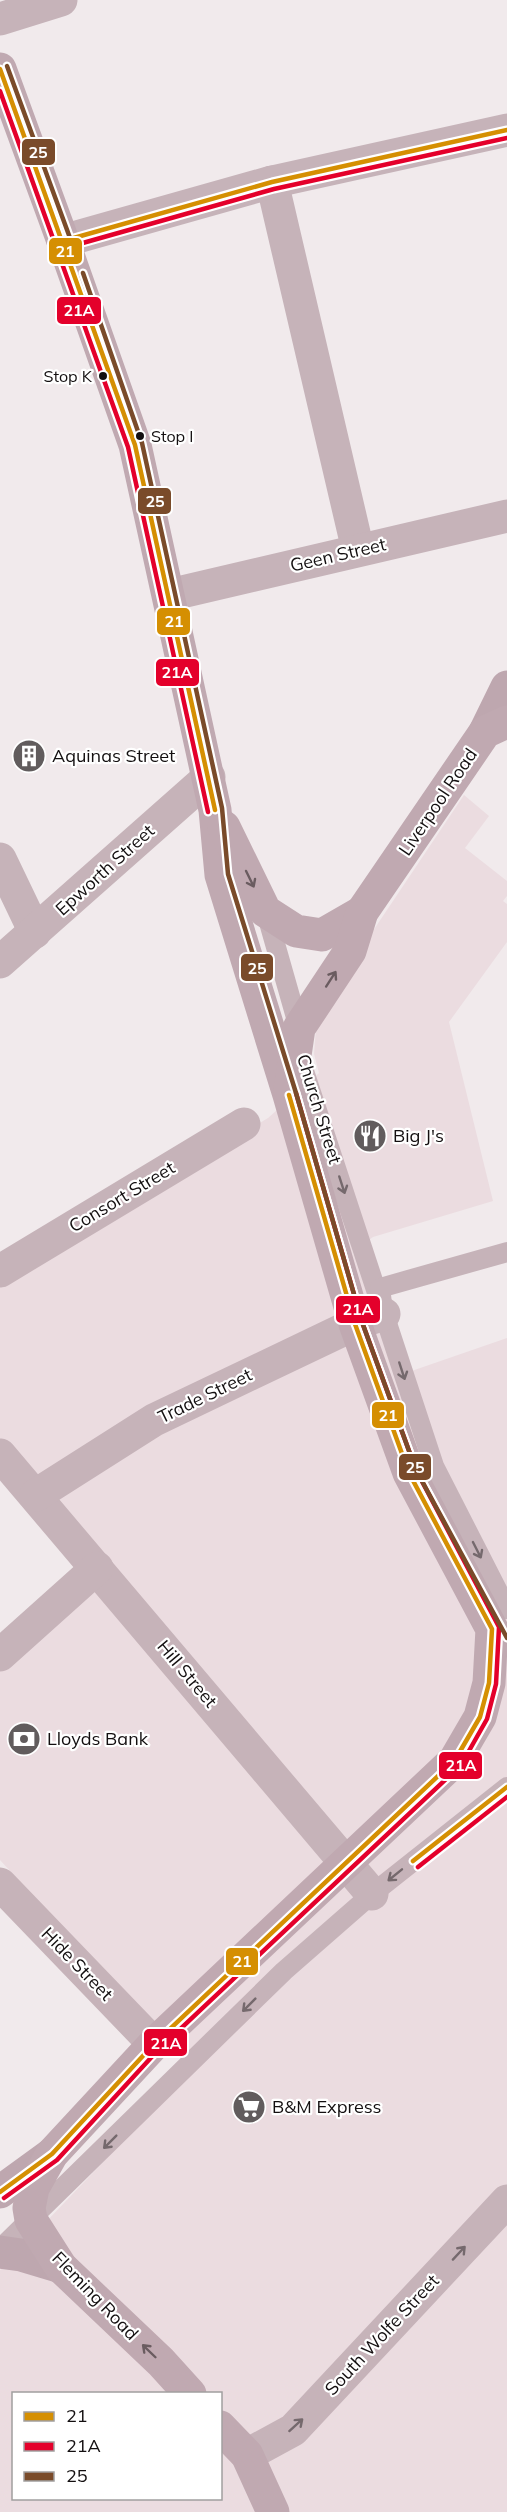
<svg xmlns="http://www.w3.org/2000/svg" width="507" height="2512" font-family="Mulish,sans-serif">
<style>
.built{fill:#ebdce0;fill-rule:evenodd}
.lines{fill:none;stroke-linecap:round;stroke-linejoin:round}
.lane{stroke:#c6b3b9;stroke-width:20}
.street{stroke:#c6b3b9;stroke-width:33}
.secondary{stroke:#bea7af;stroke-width:33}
.primary{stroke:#c0a9b1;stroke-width:33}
.bus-1-casing{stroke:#fff;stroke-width:9}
.bus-2-casing{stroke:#fff;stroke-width:9}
.bus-3-casing{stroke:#fff;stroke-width:9}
.bus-1{stroke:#d58f02;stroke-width:4.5}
.bus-2{stroke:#e4002b;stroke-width:4.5}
.bus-3{stroke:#7a4b2a;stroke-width:4.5}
.oneway{stroke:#6a5c60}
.oneway2{stroke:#75696d}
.bus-dot{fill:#130f10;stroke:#fff;stroke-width:2}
.labels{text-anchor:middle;stroke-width:4.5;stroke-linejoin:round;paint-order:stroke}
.bus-label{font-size:16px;fill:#130f10;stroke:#fff;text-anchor:end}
.street-label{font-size:18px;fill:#130f10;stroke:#fff}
.poi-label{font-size:18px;fill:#130f10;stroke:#fff;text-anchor:start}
.line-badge{stroke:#fff;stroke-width:2}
.badge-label{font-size:16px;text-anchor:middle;font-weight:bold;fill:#fff}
</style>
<rect width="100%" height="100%" fill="#f1eaec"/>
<path class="built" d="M 464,795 L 489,816 L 465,848 L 507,881 L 507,896 L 503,901 L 507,904 L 507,942 L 449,1022 L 493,1201 L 373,1237 L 361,1246 L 400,1375 L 507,1338 L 507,2512 L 0,2512 L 0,2270 L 192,2069 L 0,1860 L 0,1650 L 93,1559 L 0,1452 L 0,1282 L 268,1118 L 319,1073 L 314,1054 L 316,1028 L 322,1007 ZM 14,2394 L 220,2394 L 220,2498 L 14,2498 Z"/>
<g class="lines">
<g class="lane">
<polyline points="266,912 299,1028 300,1059 434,1466 507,1609"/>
<polyline points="382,1303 380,1288 507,1252"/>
<polyline points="0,2249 284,1971 372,1894 507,1787"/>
</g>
<g class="street">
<polyline points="0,19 61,0"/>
<polyline points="272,182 358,550"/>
<polyline points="63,241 272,182 507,130"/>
<polyline points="169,595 507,516"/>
<polyline points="0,859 35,932"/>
<polyline points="0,962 209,777"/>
<polyline points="0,1271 244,1124"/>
<polyline points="0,1455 372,1894"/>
<polyline points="36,1495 154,1420 355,1324 384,1314"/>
<polyline points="0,1655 97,1568"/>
<polyline points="0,1884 154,2044"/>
<polyline points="247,2455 293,2430 507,2201"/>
</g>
<g class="secondary">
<polyline points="485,732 507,687"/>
<polyline points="0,2192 52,2154"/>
<polyline points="0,2252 21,2255 61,2267"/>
</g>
<g class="primary">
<polyline points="0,69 63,241 135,445 215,810 221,875 289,1095 355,1324 409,1473 492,1629 489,1683 480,1717 455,1760 154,2044 52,2154 33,2188 29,2208 31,2220 61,2267 161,2362 190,2394"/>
<polyline points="224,827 265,911 296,931 322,935 362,912"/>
<polyline points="290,1089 299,1028 350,951 362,912 485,732 507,722"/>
<polyline points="220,2427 247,2455 273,2512"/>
</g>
<defs>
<g id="bus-1">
<polyline points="0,69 135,445 215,810"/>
<polyline points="63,241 272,182 507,130"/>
<polyline points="413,1861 507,1787"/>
<polyline points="0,2192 52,2154 154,2044 455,1760 480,1717 489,1683 492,1629 409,1473 355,1324 289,1095"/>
</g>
<g id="bus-2">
<polyline points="0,91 128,447 208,812"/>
<polyline points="65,248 274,189 507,138"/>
<polyline points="418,1867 507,1797"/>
<polyline points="4,2198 57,2160 159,2049 461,1765 487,1719 496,1684 499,1627 416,1470 362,1322 296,1093"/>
</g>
<g id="bus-3">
<polyline points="7,66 70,238"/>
<polyline points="83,273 142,443 222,808 228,874 296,1093 362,1322 416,1470 507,1638"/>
</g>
</defs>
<use href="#bus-1" class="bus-1-casing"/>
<use href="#bus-2" class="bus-2-casing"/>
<use href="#bus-3" class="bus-3-casing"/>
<use href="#bus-1" class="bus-1"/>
<use href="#bus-2" class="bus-2"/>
<use href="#bus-3" class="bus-3"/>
</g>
<defs><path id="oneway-shaft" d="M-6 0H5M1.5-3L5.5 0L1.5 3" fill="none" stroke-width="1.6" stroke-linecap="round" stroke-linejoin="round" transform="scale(1.5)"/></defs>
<g class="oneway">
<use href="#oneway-shaft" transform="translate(250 879) rotate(64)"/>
<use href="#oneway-shaft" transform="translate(331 979) rotate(-57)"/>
<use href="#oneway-shaft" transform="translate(149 2351) rotate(-136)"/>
</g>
<g class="oneway2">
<use href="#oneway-shaft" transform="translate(342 1185) rotate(72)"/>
<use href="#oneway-shaft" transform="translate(402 1371) rotate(72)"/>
<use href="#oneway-shaft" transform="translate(477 1550) rotate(63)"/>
<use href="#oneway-shaft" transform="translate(395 1875) rotate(141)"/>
<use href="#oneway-shaft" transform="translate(249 2005) rotate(135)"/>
<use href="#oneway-shaft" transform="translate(110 2142) rotate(135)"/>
<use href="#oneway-shaft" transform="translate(459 2253) rotate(-47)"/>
<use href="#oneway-shaft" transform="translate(296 2425) rotate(-42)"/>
</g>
<defs>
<symbol id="building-disc" viewBox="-11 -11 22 22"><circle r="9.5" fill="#615c5d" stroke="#fff"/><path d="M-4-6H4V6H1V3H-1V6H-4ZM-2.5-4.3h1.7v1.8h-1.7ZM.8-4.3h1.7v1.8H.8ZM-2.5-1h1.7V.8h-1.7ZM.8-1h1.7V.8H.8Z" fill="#fff"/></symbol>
<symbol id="restaurant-disc" viewBox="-11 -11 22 22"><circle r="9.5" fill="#615c5d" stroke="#fff"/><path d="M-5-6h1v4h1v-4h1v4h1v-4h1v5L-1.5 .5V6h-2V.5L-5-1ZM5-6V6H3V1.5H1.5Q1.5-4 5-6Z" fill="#fff"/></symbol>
<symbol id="bank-disc" viewBox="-11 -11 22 22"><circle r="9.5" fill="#615c5d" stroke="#fff"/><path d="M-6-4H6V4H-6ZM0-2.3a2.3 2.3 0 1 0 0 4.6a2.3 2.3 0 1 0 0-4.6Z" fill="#fff"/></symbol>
<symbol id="supermarket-disc" viewBox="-11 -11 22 22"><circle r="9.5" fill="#615c5d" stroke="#fff"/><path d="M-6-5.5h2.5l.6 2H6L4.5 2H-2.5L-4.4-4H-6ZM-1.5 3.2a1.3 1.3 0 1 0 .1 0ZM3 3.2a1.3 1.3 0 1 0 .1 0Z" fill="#fff"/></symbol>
</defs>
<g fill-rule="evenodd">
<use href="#building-disc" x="10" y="737" width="38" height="38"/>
<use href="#restaurant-disc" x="351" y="1117" width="38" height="38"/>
<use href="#bank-disc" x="5" y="1720" width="38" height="38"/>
<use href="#supermarket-disc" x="230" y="2088" width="38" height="38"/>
</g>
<g class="bus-dot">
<circle cx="103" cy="376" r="5"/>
<circle cx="140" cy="436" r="5"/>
</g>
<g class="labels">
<g class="bus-label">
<text x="92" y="382">Stop K</text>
<text x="151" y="442" text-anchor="start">Stop I</text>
</g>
<g class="street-label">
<text transform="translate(338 555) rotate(-13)" y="6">Geen Street</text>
<text transform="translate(438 802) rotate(-56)" y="6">Liverpool Road</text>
<text transform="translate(105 870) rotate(-42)" y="6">Epworth Street</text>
<text transform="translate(319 1109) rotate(73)" y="6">Church Street</text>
<text transform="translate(122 1197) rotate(-31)" y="6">Consort Street</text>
<text transform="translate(205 1396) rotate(-26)" y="6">Trade Street</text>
<text transform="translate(187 1674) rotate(50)" y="6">Hill Street</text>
<text transform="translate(77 1964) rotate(46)" y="6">Hide Street</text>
<text transform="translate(95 2296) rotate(46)" y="6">Fleming Road</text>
<text transform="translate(382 2335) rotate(-47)" y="6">South Wolfe Street</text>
</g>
<g class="poi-label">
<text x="52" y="762">Aquinas Street</text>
<text x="393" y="1142">Big J's</text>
<text x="47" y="1745">Lloyds Bank</text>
<text x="272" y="2113">B&amp;M Express</text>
</g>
</g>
<g class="line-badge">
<rect x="21" y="138" width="35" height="28" rx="6" fill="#7a4b2a"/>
<rect x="48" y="237" width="35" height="28" rx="6" fill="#d58f02"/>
<rect x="56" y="296" width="46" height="29" rx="6" fill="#e4002b"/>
<rect x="137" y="487" width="35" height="28" rx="6" fill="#7a4b2a"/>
<rect x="156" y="607" width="35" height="29" rx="6" fill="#d58f02"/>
<rect x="155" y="658" width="45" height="29" rx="6" fill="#e4002b"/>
<rect x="240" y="953" width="34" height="29" rx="6" fill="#7a4b2a"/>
<rect x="335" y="1295" width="46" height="29" rx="6" fill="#e4002b"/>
<rect x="371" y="1401" width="34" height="28" rx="6" fill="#d58f02"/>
<rect x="398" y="1453" width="34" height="28" rx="6" fill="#7a4b2a"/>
<rect x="438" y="1751" width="45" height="29" rx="6" fill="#e4002b"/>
<rect x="225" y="1947" width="34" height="29" rx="6" fill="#d58f02"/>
<rect x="143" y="2028" width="45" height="29" rx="6" fill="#e4002b"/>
</g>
<g class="badge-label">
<text x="38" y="158">25</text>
<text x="65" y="257">21</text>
<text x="79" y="316">21A</text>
<text x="155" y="507">25</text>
<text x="174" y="627">21</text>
<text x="177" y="678">21A</text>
<text x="257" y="974">25</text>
<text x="358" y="1315">21A</text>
<text x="388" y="1421">21</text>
<text x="415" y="1473">25</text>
<text x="461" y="1771">21A</text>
<text x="242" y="1967">21</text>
<text x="166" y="2049">21A</text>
</g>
<rect x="12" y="2392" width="210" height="108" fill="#ffffff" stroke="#a19f9f" stroke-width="1.5"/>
<rect x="24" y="2412" width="30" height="9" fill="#d58f02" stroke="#a19f9f" stroke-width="1.5"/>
<text x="66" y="2422" font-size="18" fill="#130f10">21</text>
<rect x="24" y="2442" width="30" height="9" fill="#e4002b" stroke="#a19f9f" stroke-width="1.5"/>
<text x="66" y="2452" font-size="18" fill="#130f10">21A</text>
<rect x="24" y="2472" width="30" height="9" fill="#7a4b2a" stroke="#a19f9f" stroke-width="1.5"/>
<text x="66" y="2482" font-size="18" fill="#130f10">25</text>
</svg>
